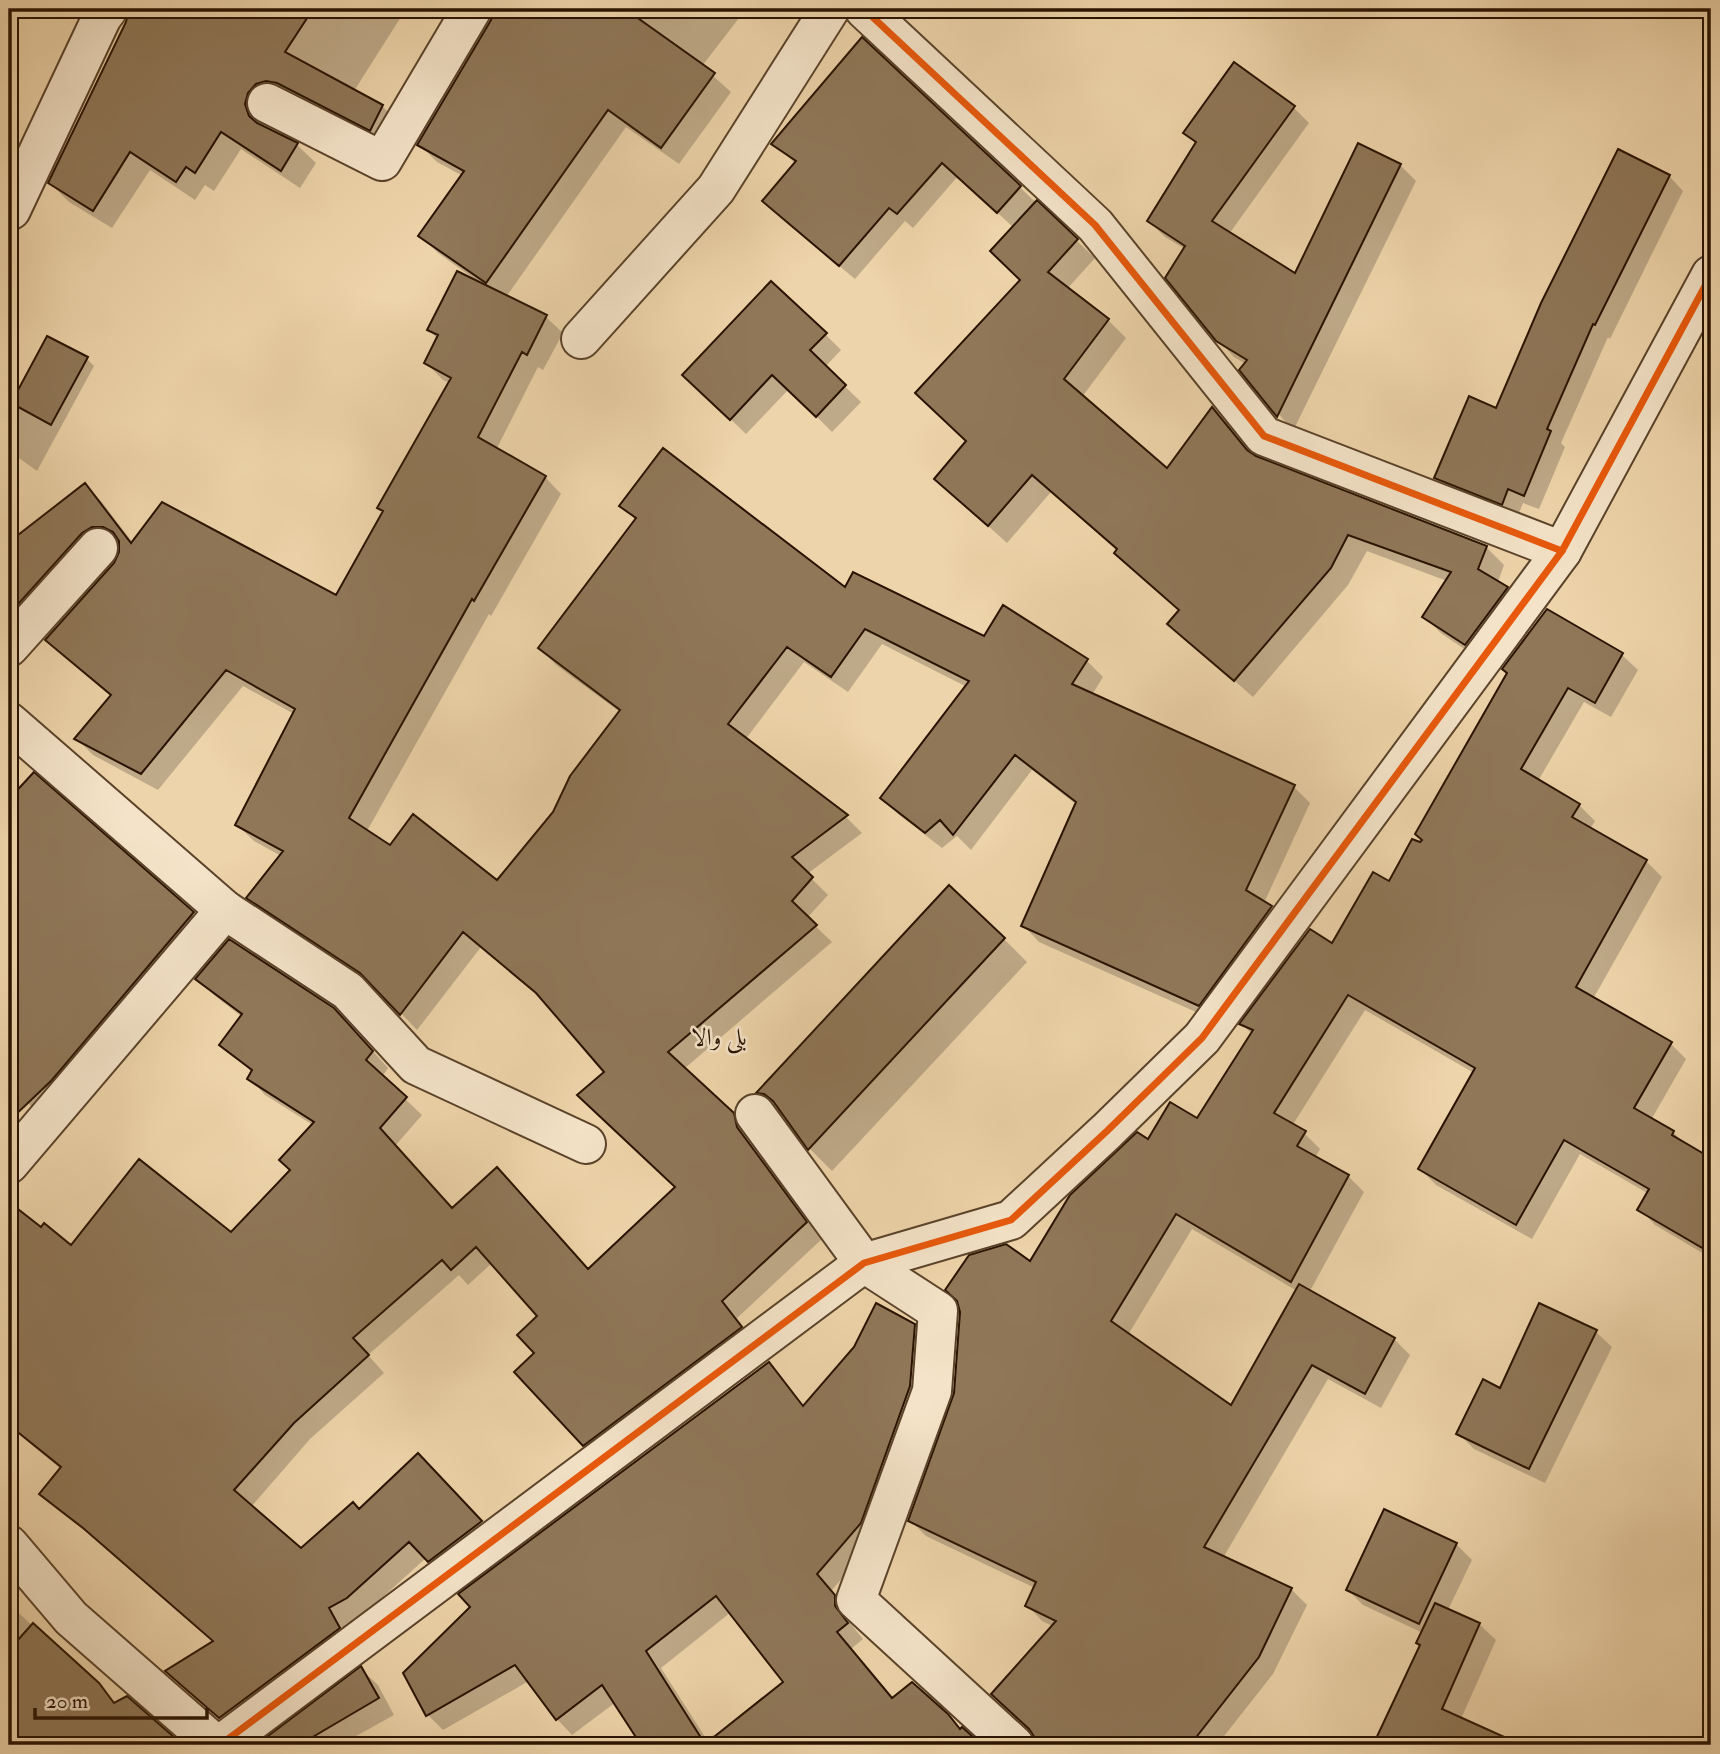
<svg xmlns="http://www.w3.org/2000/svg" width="1720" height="1754" font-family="'IM FELL Double Pica',Amiri,serif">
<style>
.shadow{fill:#0003;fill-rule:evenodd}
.building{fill:#8f7758;stroke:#291300;stroke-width:2;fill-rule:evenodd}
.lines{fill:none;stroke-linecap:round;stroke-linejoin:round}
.minor-casing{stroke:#5a432a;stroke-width:42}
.minor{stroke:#f4e3c8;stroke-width:38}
.cycleway-casing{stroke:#f4e3c8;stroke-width:11}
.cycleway{stroke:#e8590c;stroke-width:7}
.labels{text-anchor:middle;stroke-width:5;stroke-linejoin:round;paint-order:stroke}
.quarter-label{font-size:24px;fill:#291300;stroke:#f4e3c8}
</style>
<rect width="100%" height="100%" fill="#eed4aa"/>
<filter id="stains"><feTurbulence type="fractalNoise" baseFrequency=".00286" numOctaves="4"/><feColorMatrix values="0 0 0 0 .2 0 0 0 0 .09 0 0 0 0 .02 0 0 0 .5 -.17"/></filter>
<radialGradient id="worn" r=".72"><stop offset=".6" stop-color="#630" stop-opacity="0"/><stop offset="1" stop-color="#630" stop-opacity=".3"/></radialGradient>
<g class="shadow">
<polygon points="131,9 406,9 354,91 382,106 401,125 389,148 266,112 264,128 297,145 316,163 300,188 241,149 214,191 205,185 195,200 150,170 112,228 69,202 50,183 131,13"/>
<polygon points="496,9 746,9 702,66 731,92 679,164 626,127 506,297 546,317 563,333 543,370 538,367 496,450 545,477 561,494 491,616 489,614 367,831 391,847 497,882 554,813 620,712 556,665 540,648 636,520 621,505 846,590 984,638 1087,661 1103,677 1092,695 1294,787 1310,803 1264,903 1288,924 1216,1021 1039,942 1023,925 1077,805 1032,770 971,850 957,836 942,848 898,814 882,798 967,687 882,644 848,692 804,662 745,740 846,817 862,833 807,874 828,895 807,918 832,942 684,1069 750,1132 753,1145 822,1239 737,1318 757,1344 601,1461 584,1445 536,1353 540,1316 492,1263 468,1285 459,1275 368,1355 384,1373 310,1439 251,1507 301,1550 360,1511 434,1472 497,1539 446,1577 426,1558 364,1614 345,1625 355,1645 237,1734 168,1672 215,1642 102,1544 58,1510 42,1494 61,1469 9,1426 9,1225 19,1212 41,1230 71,1247 232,1235 292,1170 313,1125 265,1095 249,1078 253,1073 221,1044 242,1017 214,995 197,979 350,1026 388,1068 382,1077 422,1115 395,1146 453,1210 589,1270 677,1188 606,1072 545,1001 481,947 417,1030 376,987 264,914 248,897 281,856 254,841 237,825 294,714 243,686 158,790 93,755 77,739 112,697 47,640 116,563 121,554 121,542 108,543 9,634 9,544 85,485 101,501 133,543 337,597 384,512 379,507 450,383 443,380 426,363 438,339 429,330 476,280 438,253 421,236 463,176 437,162 419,144 492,21"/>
<polygon points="862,39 1095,258 1067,289 1108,320 1126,338 1082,397 1167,471 1213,409 1255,458 1486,547 1504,565 1498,582 1507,588 1525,606 1484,662 1442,634 1424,617 1447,581 1367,551 1348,585 1253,697 1170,624 1180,611 1134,570 1116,553 1118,550 1051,492 1007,543 936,479 968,442 1022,281 1014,228 958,176 913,228 905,221 855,279 779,216 796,164 773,143"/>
<polygon points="1293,107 1309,123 1229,234 1295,275 1400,165 1416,181 1293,431 1242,370 1246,364 1234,357 1218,340 1185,249 1165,237 1149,221 1197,144 1185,133"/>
<polygon points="1669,176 1683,191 1610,339 1608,337 1561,443 1565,447 1539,509 1523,503 1517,518 1451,493 1437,478 1497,410"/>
<polygon points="825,334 841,350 825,367 861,402 832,432 789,389 746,434 700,390"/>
<polygon points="48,338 87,359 94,366 37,471 9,451 9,411"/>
<path d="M 1622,655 L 1638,670 L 1611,717 L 1584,702 L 1538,781 L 1579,805 L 1595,821 L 1590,829 L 1646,861 L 1662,877 L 1593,999 L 1670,1043 L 1686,1059 L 1651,1120 L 1673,1132 L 1687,1146 L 1711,1160 L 1711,1258 L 1655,1225 L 1640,1209 L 1649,1194 L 1580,1154 L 1532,1239 L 1436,1185 L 1420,1169 L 1474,1073 L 1365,1010 L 1292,1126 L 1304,1133 L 1320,1149 L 1315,1158 L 1348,1176 L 1364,1192 L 1310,1291 L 1394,1339 L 1410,1355 L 1381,1408 L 1328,1379 L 1223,1558 L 1291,1589 L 1307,1605 L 1273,1674 L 1217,1745 L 1037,1745 L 1054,1627 L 1042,1621 L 1027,1605 L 1035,1588 L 926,1536 L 910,1520 L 1030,1263 L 1149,1141 L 1198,1120 L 1252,1034 L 1242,1024 L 1333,945 L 1421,845 L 1508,674 ZM 1192,1229 L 1297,1291 L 1232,1408 L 1128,1335 Z"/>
<polygon points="34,775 209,930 44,1119 9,1084 9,802"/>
<polygon points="1004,939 1027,962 832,1171 810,1149 786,1116 781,1115 759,1093"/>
<path d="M 914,1325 L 930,1341 L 876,1539 L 832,1590 L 850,1613 L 850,1623 L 863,1639 L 851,1649 L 894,1699 L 946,1715 L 979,1745 L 643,1745 L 616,1702 L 572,1735 L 557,1719 L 529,1681 L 443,1730 L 428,1715 L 769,1364 L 804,1406 ZM 731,1612 L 785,1682 L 716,1738 L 713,1735 L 707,1740 L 661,1668 Z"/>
<polygon points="1596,1332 1612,1347 1545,1483 1474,1449 1458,1433 1501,1390"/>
<polygon points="1456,1544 1472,1560 1448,1610 1479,1624 1496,1640 1461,1719 1518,1745 1375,1745 1421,1646 1423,1633 1363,1605 1348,1590"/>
<polygon points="9,1604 117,1704 126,1698 180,1745 9,1745"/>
<polygon points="361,1669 378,1685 394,1715 340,1745 259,1745"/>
</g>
<g class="building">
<polygon points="129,9 313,9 285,52 383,105 370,131 277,83 266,81 256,84 248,93 245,104 249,116 257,123 298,143 281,171 221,132 195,173 186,167 176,182 130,152 93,211 48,183 126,22"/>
<polygon points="494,9 625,9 715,73 661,148 608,110 486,283 418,236 464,171 417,145 491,20"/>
<polygon points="862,37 1021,186 997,213 942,163 897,214 889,208 839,266 762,201 796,161 771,144"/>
<polygon points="1234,62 1295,106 1212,221 1295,273 1358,143 1401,164 1277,417 1239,370 1247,360 1216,341 1165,278 1185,246 1147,221 1196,142 1183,133"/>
<polygon points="1618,149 1670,175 1595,325 1593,324 1547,429 1551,431 1524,496 1508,489 1502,505 1434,478 1469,396 1496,408 1541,303"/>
<polygon points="1037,200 1078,239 1048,272 1109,319 1064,379 1167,468 1212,407 1247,450 1256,456 1487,546 1478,569 1508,587 1465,645 1422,617 1451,572 1348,535 1331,568 1234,681 1167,624 1179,610 1114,553 1117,549 1032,475 988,526 934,479 966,441 915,393 1020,280 990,251"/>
<polygon points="457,271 547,315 527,355 522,352 478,437 546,476 474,601 472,599 349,818 390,845 413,814 497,880 553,812 570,776 620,710 538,648 636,518 619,506 663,448 845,587 853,572 984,636 1003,605 1088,659 1072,684 1295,785 1246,890 1272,906 1199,1006 1021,926 1076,802 1015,755 953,835 940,820 925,833 880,798 969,681 865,629 831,677 787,647 728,724 848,815 792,857 813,877 792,901 817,925 668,1052 734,1113 737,1127 807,1222 722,1301 742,1327 583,1446 514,1372 534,1353 517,1335 537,1316 476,1247 451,1270 442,1260 353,1338 369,1355 294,1423 234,1490 301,1548 353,1502 359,1509 418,1453 482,1521 428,1562 409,1542 347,1598 329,1608 340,1628 219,1718 165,1671 213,1641 83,1528 39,1494 61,1467 9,1425 9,1202 41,1227 44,1223 71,1245 139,1159 231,1232 290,1170 279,1160 314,1122 247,1079 252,1070 219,1045 242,1014 195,979 229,939 334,1008 373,1051 366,1060 407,1097 380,1128 452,1208 497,1167 588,1269 675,1187 577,1095 604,1072 536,993 463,932 400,1015 360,973 246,898 283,851 235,825 295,709 226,670 141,774 74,739 111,695 45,640 114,563 119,552 119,541 113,532 103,527 92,527 82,533 12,611 9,609 9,542 85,483 131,543 162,502 336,595 383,511 377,508 451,378 424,363 438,335 427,330"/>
<polygon points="771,281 827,333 810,350 846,385 816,417 772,375 730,420 682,375"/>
<polygon points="47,336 88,357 51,425 11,403"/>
<polygon points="1547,609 1623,653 1595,703 1568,688 1521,769 1580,804 1572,817 1647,860 1576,987 1672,1042 1634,1108 1674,1131 1672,1135 1711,1158 1711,1253 1637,1210 1649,1189 1564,1140 1516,1225 1418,1169 1475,1068 1348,995 1274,1113 1306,1131 1297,1146 1349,1175 1291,1282 1176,1214 1111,1321 1231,1405 1299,1284 1395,1338 1365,1394 1312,1365 1204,1547 1292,1588 1259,1657 1190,1745 1035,1745 1035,1738 1029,1729 991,1694 1056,1621 1025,1606 1036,1582 908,1521 954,1393 960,1312 957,1301 945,1290 969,1255 1006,1244 1030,1261 1070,1195 1137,1132 1148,1139 1170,1102 1197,1118 1253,1030 1239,1024 1310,929 1332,943 1373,872 1389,881 1412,839 1420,842 1422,840 1415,834 1507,673 1502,669"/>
<polygon points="34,772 194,912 52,1080 9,1121 9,799"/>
<polygon points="949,885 1005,938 808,1150 773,1101 764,1094 756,1093"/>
<path d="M 876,1303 L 915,1324 L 910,1386 L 861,1523 L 817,1574 L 835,1595 L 835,1606 L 848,1623 L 837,1632 L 892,1698 L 912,1682 L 948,1714 L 960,1729 L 962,1727 L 982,1745 L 641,1745 L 602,1685 L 556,1720 L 515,1665 L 426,1716 L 403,1673 L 470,1607 L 458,1594 L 769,1362 L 803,1406 L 854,1347 ZM 716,1596 L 783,1682 L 705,1744 L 646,1651 Z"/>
<polygon points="1539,1303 1597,1330 1529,1469 1456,1434 1483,1379 1500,1388"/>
<polygon points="1384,1509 1457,1543 1419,1624 1346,1590"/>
<polygon points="1435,1603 1480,1623 1442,1709 1522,1745 1373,1745 1420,1645 1416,1643"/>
<polygon points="33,1623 99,1683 114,1703 127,1696 183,1745 9,1745 9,1650"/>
<polygon points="361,1666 379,1698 299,1745 256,1745"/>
</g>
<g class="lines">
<defs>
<g id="minor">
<polyline points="864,9 1095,225 1264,436 1562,551"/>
<polyline points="267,103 382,161 472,9"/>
<polyline points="9,208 11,210 102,17 108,9"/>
<polyline points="581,339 716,189 830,9"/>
<polyline points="9,647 98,548"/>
<polyline points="9,722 225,910 348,991 416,1065 586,1144"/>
<polyline points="755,1114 864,1263 938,1311 932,1391 856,1600 1014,1745"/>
<polyline points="9,1164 225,910"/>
<polyline points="9,1545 71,1618 216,1745"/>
<polyline points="220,1745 864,1263 1011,1220 1107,1131 1202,1038 1562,551 1711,275"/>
</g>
</defs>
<use href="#minor" class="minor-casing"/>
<use href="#minor" class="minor"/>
<defs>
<g id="cycleway">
<polyline points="864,9 1095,225 1264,436 1562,551"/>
<polyline points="220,1745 864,1263 1011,1220 1107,1131 1202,1038 1562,551 1711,275"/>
</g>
</defs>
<use href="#cycleway" class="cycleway-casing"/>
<use href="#cycleway" class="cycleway"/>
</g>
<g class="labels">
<g class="quarter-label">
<text x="719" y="1045">بلی والا</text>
</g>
</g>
<rect width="1720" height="1754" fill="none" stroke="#eed4aa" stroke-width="35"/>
<rect x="10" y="10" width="1699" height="1733" fill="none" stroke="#291300" stroke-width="3.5"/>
<rect x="18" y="18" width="1685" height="1719" fill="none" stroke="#291300" stroke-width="2"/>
<path d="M35 1708v10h172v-10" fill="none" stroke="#291300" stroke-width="3.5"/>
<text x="46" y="1708" font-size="21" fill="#291300" stroke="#f4e3c8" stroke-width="5" paint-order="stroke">20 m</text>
<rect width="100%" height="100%" filter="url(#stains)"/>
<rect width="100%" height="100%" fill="url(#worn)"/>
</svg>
